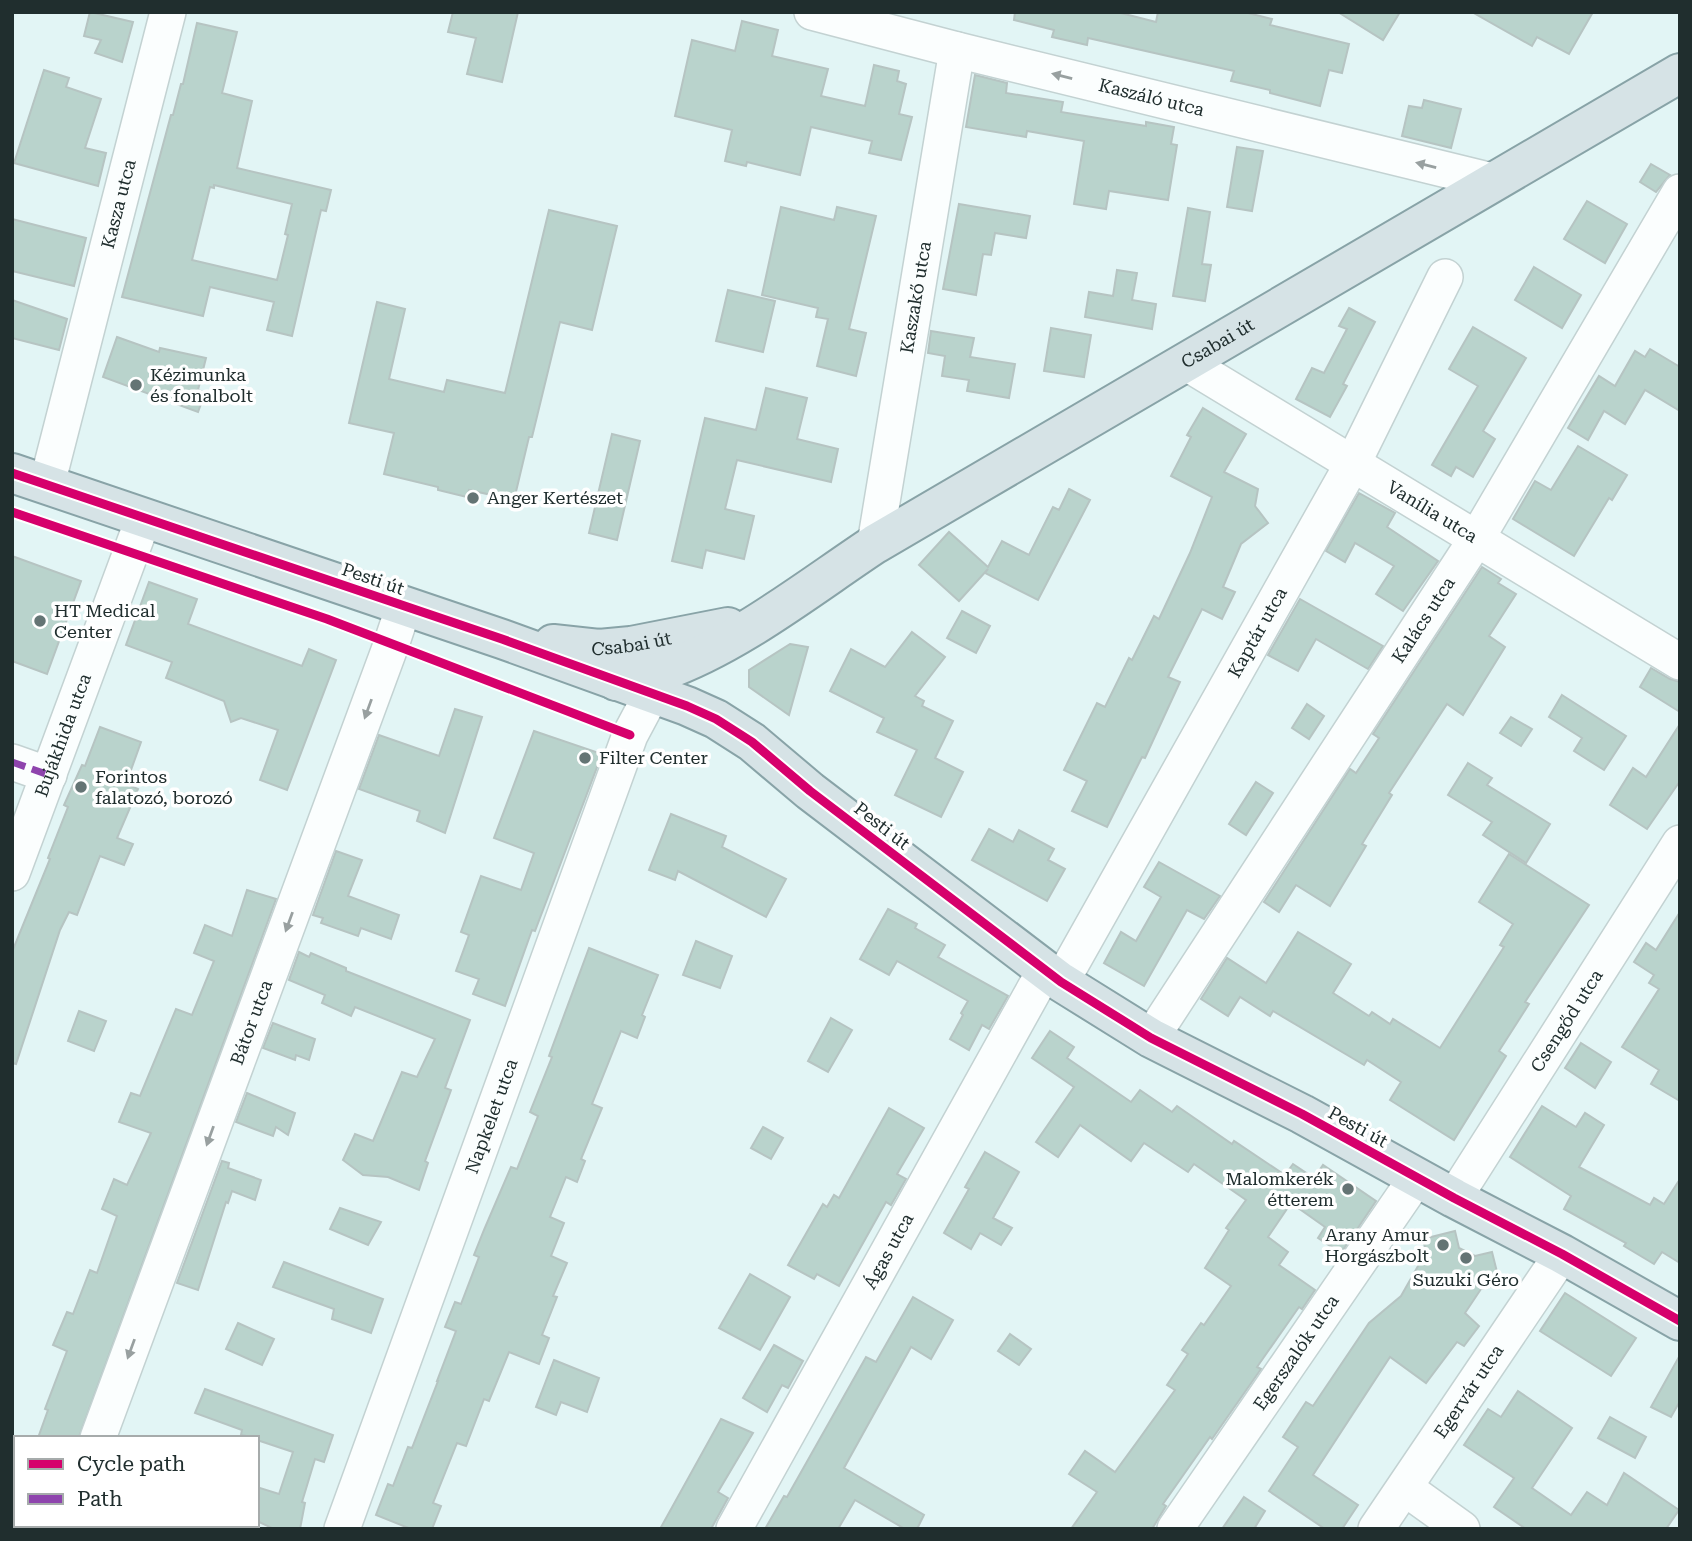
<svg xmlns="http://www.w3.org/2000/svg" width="1692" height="1541" font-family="'Roboto Serif',serif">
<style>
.building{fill:#b9d3cc;stroke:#b6c4c2;stroke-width:2;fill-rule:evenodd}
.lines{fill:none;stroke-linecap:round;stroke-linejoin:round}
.minor-casing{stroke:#c3d2d2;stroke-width:38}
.major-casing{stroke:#88a3a7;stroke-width:42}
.minor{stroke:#fbfefe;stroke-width:35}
.major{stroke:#d6e3e6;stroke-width:38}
.quiet{stroke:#8e44ad;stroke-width:7;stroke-dasharray:14 7;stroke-linecap:butt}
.cycleway-casing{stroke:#fff;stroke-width:13}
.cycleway{stroke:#d6006c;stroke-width:9}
.oneway{fill:#98a0a0}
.poi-dot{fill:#647474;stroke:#fff;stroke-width:2.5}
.labels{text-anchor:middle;stroke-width:7;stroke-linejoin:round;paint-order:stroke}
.street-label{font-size:18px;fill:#202e2e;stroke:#fff}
.poi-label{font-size:18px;fill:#202e2e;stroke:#fff;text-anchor:start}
</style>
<rect width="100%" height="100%" fill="#e2f5f5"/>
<g class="building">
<polygon points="90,12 133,22 122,62 95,53 101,40 84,36"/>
<polygon points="453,12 518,12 502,82 467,74 476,38 448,32"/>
<polygon points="1015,12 1117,12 1156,22 1158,12 1244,12 1272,19 1270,25 1349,44 1342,73 1329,70 1320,106 1270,93 1270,90 1231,81 1234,71 1088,38 1087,45 1052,37 1054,30 1014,20"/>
<polygon points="1338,12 1400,12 1383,40"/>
<polygon points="1472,12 1593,12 1569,54 1537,37 1532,46"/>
<polygon points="742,21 778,30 772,56 828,69 821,96 865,106 874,65 899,71 897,81 906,84 899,114 912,117 901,160 869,153 872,141 811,127 800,175 747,162 746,166 725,161 732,130 675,116 692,40 735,51"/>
<path d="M 197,23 L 237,32 L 222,93 L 252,101 L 237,168 L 331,190 L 326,211 L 321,210 L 292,336 L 267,330 L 274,302 L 210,287 L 203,316 L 122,297 L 171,115 L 173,115 L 181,84 L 183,84 ZM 214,185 L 292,204 L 285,234 L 288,235 L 277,280 L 192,260 L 210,187 L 214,188 Z"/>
<polygon points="44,70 69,78 66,87 101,99 85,148 106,153 98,186 14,163"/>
<polygon points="975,75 1007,83 1006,93 1063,102 1061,112 1146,126 1146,122 1174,127 1171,144 1177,145 1168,200 1109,191 1106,209 1074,204 1084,141 1027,131 1026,137 966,127"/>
<polygon points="1424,100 1461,109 1451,148 1402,136 1409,106 1422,108"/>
<polygon points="1237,147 1263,151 1252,211 1227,207"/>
<polygon points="1651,164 1670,175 1656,192 1640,182"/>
<polygon points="1587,201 1627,224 1605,263 1564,239"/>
<polygon points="959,204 1030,216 1026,238 995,233 991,255 983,254 976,295 943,289"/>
<polygon points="781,207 834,220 837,207 876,216 849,329 866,333 856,376 817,366 828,319 816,317 818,308 762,295"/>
<polygon points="1188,208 1210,212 1202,264 1211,265 1205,301 1173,296"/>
<polygon points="549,210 617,226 592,330 560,322 532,437 529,437 514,500 469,490 467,497 438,490 438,487 384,474 394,433 349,423 377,302 405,309 389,379 444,392 447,380 505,393"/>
<polygon points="12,219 86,238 74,286 12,271"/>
<polygon points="1534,267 1581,295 1562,328 1515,300"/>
<polygon points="1117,270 1137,273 1132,300 1156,304 1152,329 1085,317 1089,292 1113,296"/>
<polygon points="728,290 775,301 763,352 716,341"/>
<polygon points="12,300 67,319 59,350 12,338"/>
<polygon points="1349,308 1375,322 1343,384 1347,386 1330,417 1296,399 1312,368 1324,373 1347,329 1339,326"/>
<polygon points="1473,327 1526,358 1483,431 1495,439 1473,477 1456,467 1451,476 1432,465 1478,386 1449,369"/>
<polygon points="1051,328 1091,335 1084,377 1044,371"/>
<polygon points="931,331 974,338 970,357 1015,364 1009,398 967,391 969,380 942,376 945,356 928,353"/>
<polygon points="117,337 159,352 160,348 206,358 198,390 205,393 198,412 103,377"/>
<polygon points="1650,349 1680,367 1680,411 1645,390 1625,424 1604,411 1588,440 1568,428 1599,376 1615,386 1635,351 1645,357"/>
<polygon points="766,388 807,398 797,439 838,449 831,482 737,460 725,509 754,516 744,559 706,550 702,568 672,561 705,418 756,430"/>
<polygon points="1203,408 1246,434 1224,472 1258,489 1255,506 1268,523 1241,544 1223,587 1235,592 1222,619 1202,609 1168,677 1180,682 1145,758 1142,757 1107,827 1072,811 1087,781 1064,770 1097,703 1105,707 1129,658 1132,660 1154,616 1159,619 1190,553 1212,497 1171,476 1191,437 1187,435"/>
<polygon points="612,434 640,441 617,540 589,533"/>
<polygon points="1578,446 1627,475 1612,500 1609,498 1574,556 1513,519 1535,481 1551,490"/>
<polygon points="1069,489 1090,500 1038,600 985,573 988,569 959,601 919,565 949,532 988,567 1002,541 1029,555 1053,507 1059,510"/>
<polygon points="1359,493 1395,513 1387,527 1438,561 1403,611 1376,594 1394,566 1355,543 1345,562 1326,551"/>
<polygon points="12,556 81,581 47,674 12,661"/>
<polygon points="1482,567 1501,579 1498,583 1516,594 1489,636 1505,647 1463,715 1447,704 1389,793 1392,795 1362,844 1366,846 1330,906 1296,885 1279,912 1264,902 1350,769 1356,773 1379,738 1373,734"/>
<polygon points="149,582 197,599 188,624 302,666 309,649 336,660 287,790 260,780 278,730 241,718 231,722 224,701 166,678 172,662 126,645"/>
<polygon points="1300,599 1383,646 1368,669 1316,639 1298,671 1268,655"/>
<polygon points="962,611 990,626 976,653 947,638"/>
<polygon points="912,632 945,657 915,696 924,701 922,706 953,721 935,758 963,772 941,817 895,795 917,750 877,732 884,718 830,691 851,649 885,667"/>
<polygon points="790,644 808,647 789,715 749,687 749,670"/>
<polygon points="1651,668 1670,679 1680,682 1680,712 1640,687"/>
<polygon points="1562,695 1626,736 1604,770 1574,751 1582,738 1549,717"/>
<polygon points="1307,704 1324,716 1309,739 1292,728"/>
<polygon points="455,709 482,717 445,833 417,821 420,811 359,789 379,735 439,756"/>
<polygon points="1511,717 1532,729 1521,746 1500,733"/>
<polygon points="1680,724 1680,781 1647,829 1610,805 1633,768 1646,777"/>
<polygon points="100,727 141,742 126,784 138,789 117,838 133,844 124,865 100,856 77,915 69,912 60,930 16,1064 12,1063 12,952 50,859 48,858 68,807 64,805 82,765 85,766"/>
<polygon points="534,731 602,754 535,931 532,930 505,1006 473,994 479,979 456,971 469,935 461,932 481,876 521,890 534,853 494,838"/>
<polygon points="1468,763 1492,778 1487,785 1550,824 1526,863 1483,835 1492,822 1448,795"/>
<polygon points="1256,782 1273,793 1246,835 1229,824"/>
<polygon points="671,814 726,836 722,847 786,879 766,917 678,871 675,880 649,870"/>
<polygon points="989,829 1013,842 1019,830 1054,849 1048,860 1065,869 1047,901 972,860"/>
<polygon points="336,851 362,860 348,896 399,915 391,939 361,928 358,936 321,923 323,918 313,915"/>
<polygon points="1509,854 1589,905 1525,1002 1529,1004 1499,1051 1506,1056 1454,1140 1390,1100 1401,1082 1367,1060 1364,1065 1273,1011 1270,1016 1240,997 1228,1016 1201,999 1227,958 1266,983 1298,932 1351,964 1333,993 1369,1016 1372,1012 1390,1024 1393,1019 1440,1048 1504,947 1500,945 1513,924 1479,902"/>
<polygon points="1159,862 1220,896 1204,919 1187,910 1144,986 1104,963 1121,932 1136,941 1161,897 1144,887"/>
<polygon points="247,890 276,899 79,1437 38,1438 48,1410 45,1409 67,1351 53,1345 67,1312 73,1314 90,1270 97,1273 117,1216 102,1209 114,1179 127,1185 151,1133 119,1122 131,1093 140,1096 176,1009 192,1015 214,961 194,953 205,925 232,936"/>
<polygon points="888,909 917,924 915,928 945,945 938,957 1008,996 989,1029 982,1025 969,1050 950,1039 963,1015 961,1013 968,1001 897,961 889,975 860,959"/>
<polygon points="1680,912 1680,1101 1651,1084 1659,1070 1622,1047 1659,989 1649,983 1654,975 1634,962 1646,943 1656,950"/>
<polygon points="696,941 732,956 720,988 683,975"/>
<polygon points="589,948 658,975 642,1015 645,1017 637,1038 621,1031 592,1104 602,1108 581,1159 585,1161 577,1182 566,1177 550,1217 564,1223 551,1256 567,1263 553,1296 557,1297 542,1335 549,1338 539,1364 509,1352 489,1401 484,1399 466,1446 457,1443 433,1503 441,1506 432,1529 411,1529 376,1515 388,1484 393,1486 408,1447 412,1448 438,1381 437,1381 456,1331 445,1327 455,1302 461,1304 479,1257 474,1255 484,1230 511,1167 517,1169 538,1116 530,1112 552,1057 549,1056"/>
<polygon points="299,952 309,957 311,953 346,968 346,971 470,1020 445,1088 451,1090 425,1161 428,1163 419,1190 388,1177 363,1175 343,1160 355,1134 373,1141 402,1072 417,1077 435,1039 355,1007 351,1016 322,1003 325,995 289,980"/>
<polygon points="79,1011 106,1021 94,1051 68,1041"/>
<polygon points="831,1018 852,1030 828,1072 808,1061"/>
<polygon points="273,1023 315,1039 309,1060 296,1055 295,1060 263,1048"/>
<polygon points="1050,1031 1074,1047 1067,1058 1131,1102 1140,1090 1172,1112 1177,1106 1232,1144 1234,1141 1285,1175 1293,1164 1314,1178 1323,1165 1376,1201 1341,1253 1318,1238 1325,1227 1291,1203 1268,1237 1288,1252 1279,1265 1315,1290 1302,1309 1299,1307 1257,1367 1261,1369 1212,1439 1210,1437 1163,1504 1166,1506 1152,1529 1071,1529 1097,1492 1069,1474 1085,1451 1115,1472 1175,1390 1167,1385 1188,1354 1182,1350 1201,1323 1204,1325 1231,1286 1205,1268 1229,1230 1226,1228 1246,1200 1194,1164 1188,1172 1144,1143 1131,1161 1080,1125 1058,1157 1036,1142 1074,1087 1032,1058"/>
<polygon points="1581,1043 1611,1062 1595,1088 1565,1068"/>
<polygon points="247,1093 295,1113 288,1135 276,1127 273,1136 236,1122"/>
<polygon points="1542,1106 1576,1127 1585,1113 1604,1125 1579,1167 1650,1205 1654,1198 1664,1204 1680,1179 1680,1263 1662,1252 1654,1264 1624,1246 1626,1243 1564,1209 1571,1196 1510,1157"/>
<polygon points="889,1108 924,1128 897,1174 906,1179 891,1205 886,1202 839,1286 817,1274 814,1279 788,1265 823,1204 827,1207 834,1195 839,1198"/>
<polygon points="763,1127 783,1138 771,1159 751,1148"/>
<polygon points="985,1152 1019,1172 993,1218 1012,1228 1001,1245 980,1233 971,1249 944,1233 969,1189 965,1187"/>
<polygon points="222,1161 229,1163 228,1168 261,1180 255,1200 232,1191 228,1203 226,1202 198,1290 177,1283"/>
<polygon points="340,1208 381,1222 368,1245 330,1229"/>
<polygon points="1455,1231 1459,1248 1475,1256 1492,1252 1500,1284 1481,1289 1465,1313 1479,1326 1464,1346 1457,1342 1426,1383 1390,1357 1313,1475 1358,1505 1342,1529 1325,1529 1269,1491 1298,1447 1283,1437 1306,1402 1313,1406 1369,1323 1401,1296 1426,1252 1423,1239"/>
<polygon points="284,1262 383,1299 371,1333 332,1319 334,1309 273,1287"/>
<polygon points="750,1274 790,1297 760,1350 719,1328"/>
<polygon points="1565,1293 1636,1338 1611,1376 1540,1331"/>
<polygon points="913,1297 953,1320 931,1359 911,1347 844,1468 924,1515 917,1529 905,1529 855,1500 838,1529 765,1529 784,1496 787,1497 866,1357 876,1362"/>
<polygon points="238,1323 274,1339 262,1365 226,1349"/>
<polygon points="1010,1334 1031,1349 1019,1365 998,1351"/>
<polygon points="774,1345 803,1361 788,1388 782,1385 767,1412 743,1398"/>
<polygon points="1680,1355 1680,1401 1671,1417 1651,1407"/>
<polygon points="554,1360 599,1378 587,1412 561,1402 556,1415 536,1407"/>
<polygon points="205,1389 333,1435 324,1462 315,1459 302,1502 305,1503 300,1529 274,1529 257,1521 257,1487 279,1494 293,1452 257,1440 257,1438 241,1435 242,1430 195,1413"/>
<polygon points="1518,1391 1572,1428 1532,1488 1571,1515 1587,1492 1607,1505 1624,1473 1679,1510 1666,1529 1526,1529 1494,1507 1514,1478 1464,1445 1488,1409 1501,1417"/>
<polygon points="1610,1417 1646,1437 1635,1458 1598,1438"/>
<polygon points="721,1419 753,1433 718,1492 728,1498 711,1529 660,1529"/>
<polygon points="1244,1497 1265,1511 1254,1529 1222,1529"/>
</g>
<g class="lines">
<defs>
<g id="minor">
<path id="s1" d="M 812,12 L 957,50 L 1492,181"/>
<path id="s2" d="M 1185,362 L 1680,662"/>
<path id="s3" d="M 47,484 L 168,12"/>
<path id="s4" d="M 875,544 L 957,50"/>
<polyline points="12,762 49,775"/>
<path id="s5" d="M 12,873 L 144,517"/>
<path id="s6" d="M 1061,982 L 1353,463 L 1445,277"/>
<path id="s7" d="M 1151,1038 L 1477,538 L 1680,192"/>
<path id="s8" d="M 1454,1198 L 1680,843"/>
<path id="s9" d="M 98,1438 L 391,645 L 404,606"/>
<polyline points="1405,1488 1462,1529"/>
<polyline points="64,1529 65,1525"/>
<path id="s10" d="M 342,1529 L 630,735 L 646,705"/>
<path id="s11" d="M 734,1529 L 1044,972"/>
<path id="s12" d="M 1175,1529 L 1417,1177"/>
<path id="s13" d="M 1376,1529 L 1562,1254"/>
</g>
<g id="major">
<polyline points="12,473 502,639 687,706 716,719 752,742 810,791 1061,982 1151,1038 1302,1114 1454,1198 1562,1254 1680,1321"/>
<path id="s14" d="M 553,644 L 599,649 L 631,646 L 728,627"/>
<path id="s15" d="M 616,681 C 631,678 648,676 663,671 C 737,645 810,587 875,544 L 1680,73"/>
</g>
</defs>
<use href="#minor" class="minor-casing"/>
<use href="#major" class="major-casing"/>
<use href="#minor" class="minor"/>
<use href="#major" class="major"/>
<polyline class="quiet" points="12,762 49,775"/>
<defs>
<g id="cycleway">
<polyline points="12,473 502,639 687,706 716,719 752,742 810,791 1061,982 1151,1038 1302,1114 1454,1198 1562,1254 1680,1321"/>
<polyline points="12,512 327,619 630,735"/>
</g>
</defs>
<use href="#cycleway" class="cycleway-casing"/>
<use href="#cycleway" class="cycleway"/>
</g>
<defs><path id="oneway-solid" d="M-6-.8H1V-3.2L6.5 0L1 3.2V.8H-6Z" transform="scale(1.75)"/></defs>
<g class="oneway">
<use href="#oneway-solid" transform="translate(1062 76) rotate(-166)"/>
<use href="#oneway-solid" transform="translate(1426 165) rotate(-166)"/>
<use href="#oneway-solid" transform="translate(368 709) rotate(110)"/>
<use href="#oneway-solid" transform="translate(289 922) rotate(110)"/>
<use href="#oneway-solid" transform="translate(210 1136) rotate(110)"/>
<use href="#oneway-solid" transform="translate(131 1349) rotate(110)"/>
</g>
<g class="poi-dot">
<circle cx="136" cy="385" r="7"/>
<circle cx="473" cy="498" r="7"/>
<circle cx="40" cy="621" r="7"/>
<circle cx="585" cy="758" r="7"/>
<circle cx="81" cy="787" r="7"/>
<circle cx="1348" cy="1189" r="7"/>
<circle cx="1443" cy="1245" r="7"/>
<circle cx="1466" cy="1258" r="7"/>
</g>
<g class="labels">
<g class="street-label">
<text dy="6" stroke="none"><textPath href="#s1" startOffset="350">Kaszáló utca</textPath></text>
<text dy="6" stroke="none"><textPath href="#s3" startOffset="289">Kasza utca</textPath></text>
<text dy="6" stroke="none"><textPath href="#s4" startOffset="250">Kaszakő utca</textPath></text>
<text dy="6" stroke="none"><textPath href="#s15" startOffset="693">Csabai út</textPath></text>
<text dy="6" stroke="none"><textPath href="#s2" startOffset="289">Vanília utca</textPath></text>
<text transform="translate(373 579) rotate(19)" y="6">Pesti út</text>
<text dy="6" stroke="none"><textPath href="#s7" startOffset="499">Kalács utca</textPath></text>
<text dy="6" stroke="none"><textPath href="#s6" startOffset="401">Kaptár utca</textPath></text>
<text dy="6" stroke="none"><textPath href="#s14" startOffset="79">Csabai út</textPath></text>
<text dy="6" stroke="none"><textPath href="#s5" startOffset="147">Bujákhida utca</textPath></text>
<text transform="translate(882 826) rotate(38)" y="6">Pesti út</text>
<text dy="6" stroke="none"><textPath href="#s8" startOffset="210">Csengőd utca</textPath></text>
<text dy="6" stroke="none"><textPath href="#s9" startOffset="443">Bátor utca</textPath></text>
<text dy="6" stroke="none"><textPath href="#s10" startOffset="439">Napkelet utca</textPath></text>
<text transform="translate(1358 1127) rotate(29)" y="6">Pesti út</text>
<text dy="6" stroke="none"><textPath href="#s11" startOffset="318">Ágas utca</textPath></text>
<text dy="6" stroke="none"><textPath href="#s12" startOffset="214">Egerszalók utca</textPath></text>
<text dy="6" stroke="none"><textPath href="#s13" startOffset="166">Egervár utca</textPath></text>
</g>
<g class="poi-label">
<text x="150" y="381">Kézimunka<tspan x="150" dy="21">és fonalbolt</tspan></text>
<text x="487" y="504">Anger Kertészet</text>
<text x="54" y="617">HT Medical<tspan x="54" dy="21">Center</tspan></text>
<text x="599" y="764">Filter Center</text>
<text x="95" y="783">Forintos<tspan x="95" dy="21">falatozó, borozó</tspan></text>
<text x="1334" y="1185" text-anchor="end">Malomkerék<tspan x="1334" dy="21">étterem</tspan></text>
<text x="1429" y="1241" text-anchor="end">Arany Amur<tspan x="1429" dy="21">Horgászbolt</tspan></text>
<text x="1466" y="1286" text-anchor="middle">Suzuki Géro</text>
</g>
</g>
<rect width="1692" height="1541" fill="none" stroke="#202e2e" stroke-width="28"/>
<rect x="14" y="1436" width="245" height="91" fill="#ffffff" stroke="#a6abab" stroke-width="2"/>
<rect x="28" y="1459" width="35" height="10" fill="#d6006c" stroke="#a6abab" stroke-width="2"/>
<text x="77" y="1471" font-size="21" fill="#202e2e">Cycle path</text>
<rect x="28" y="1494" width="35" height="10" fill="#8e44ad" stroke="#a6abab" stroke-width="2"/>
<text x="77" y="1506" font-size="21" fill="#202e2e">Path</text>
</svg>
